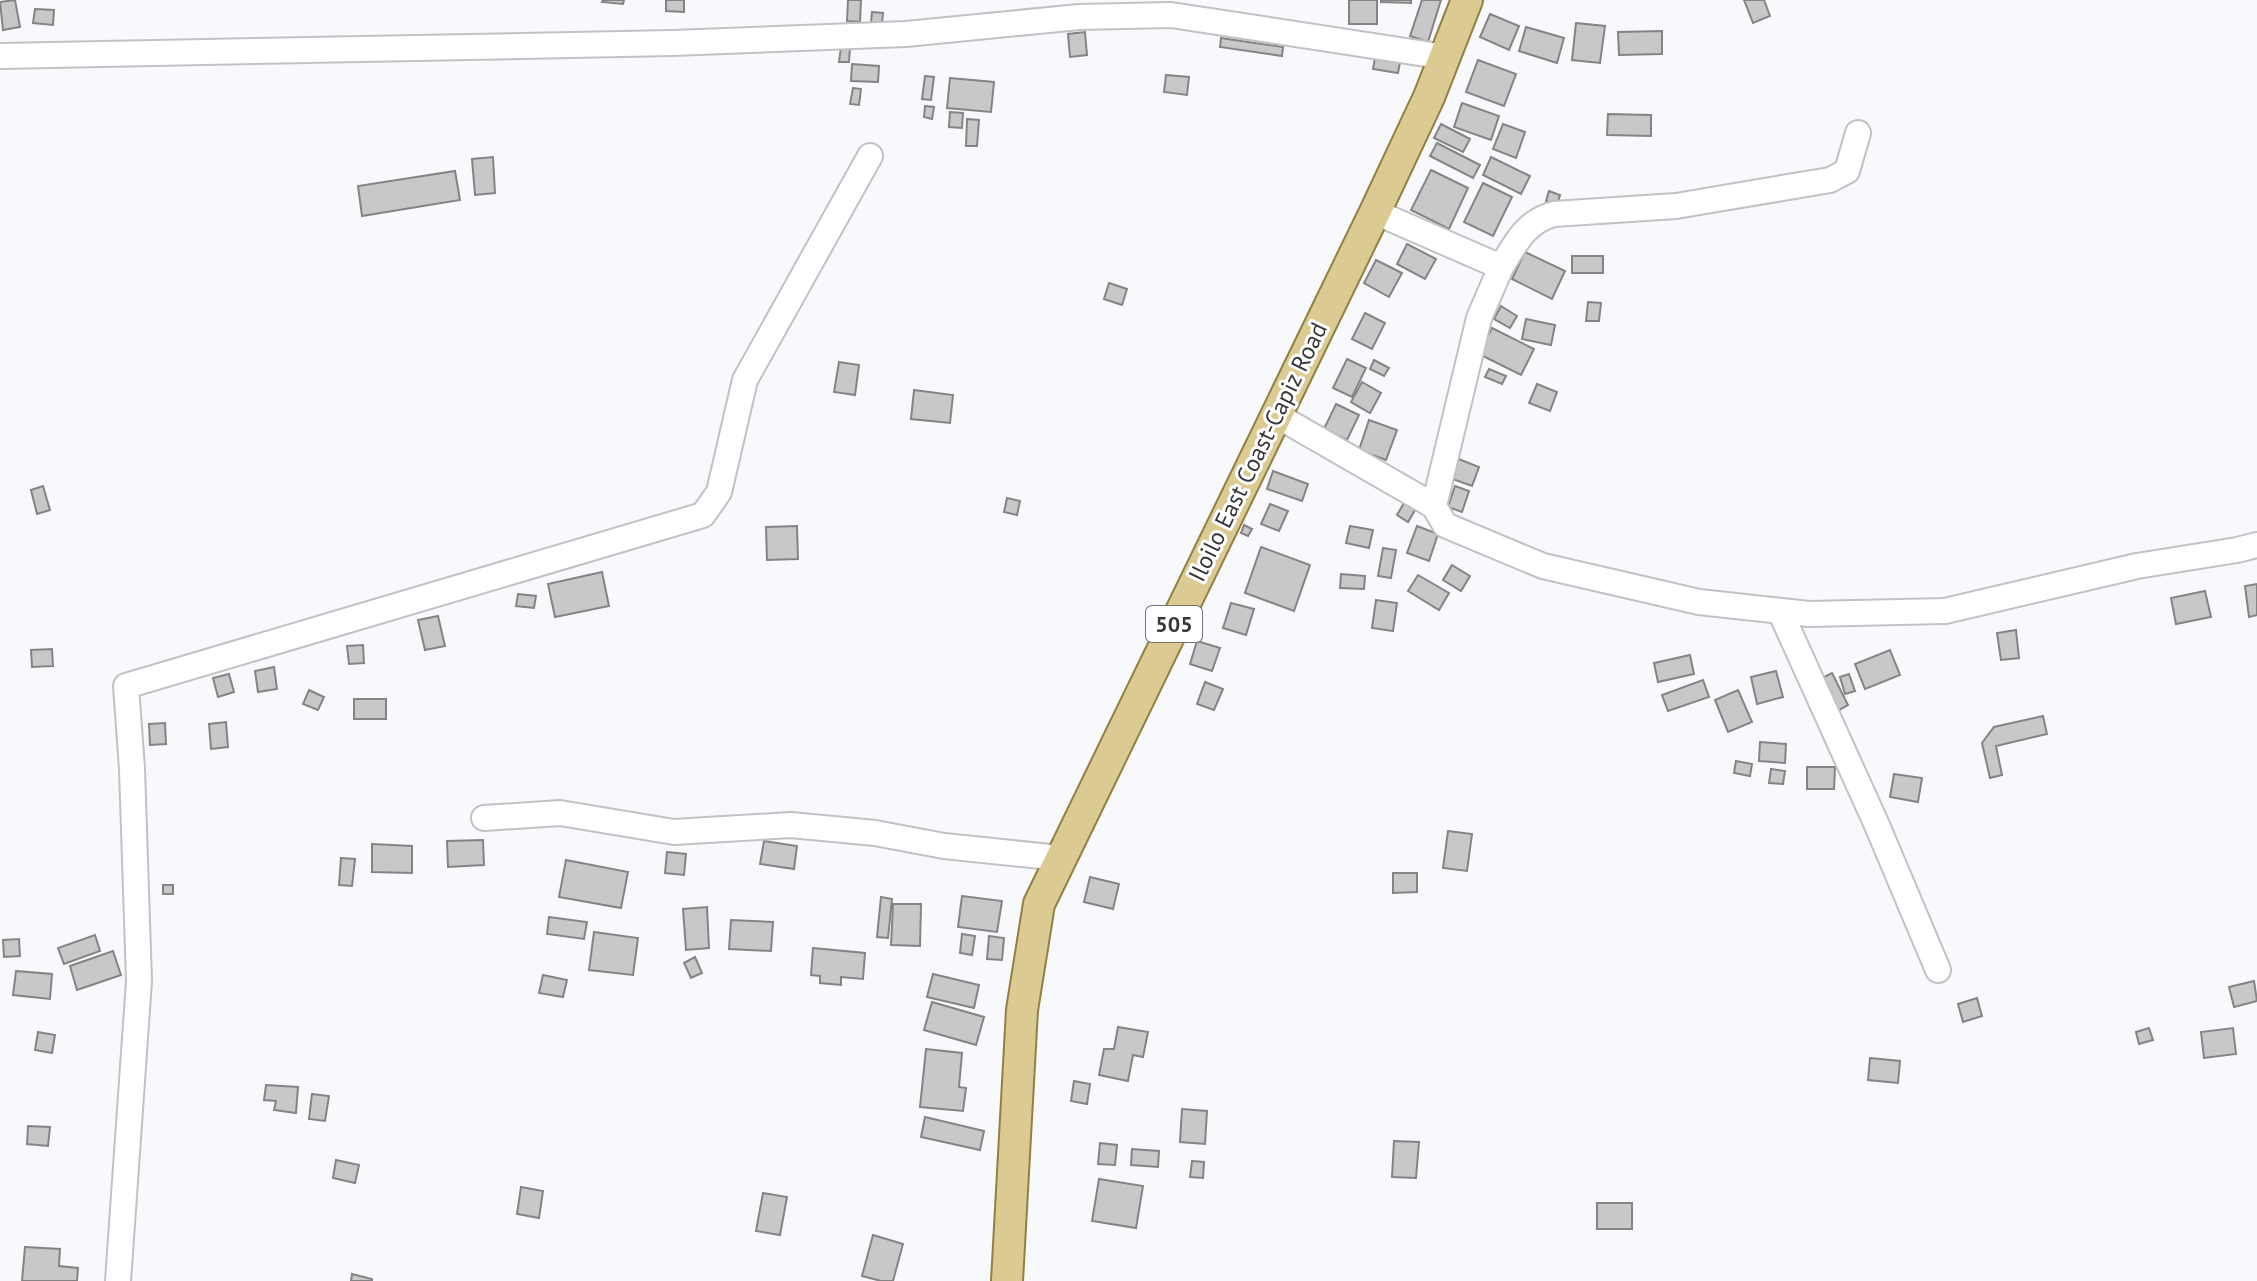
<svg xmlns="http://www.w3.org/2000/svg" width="2257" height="1281" font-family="'PT Sans',sans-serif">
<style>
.building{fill:#cac7c8;stroke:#868384;stroke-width:2}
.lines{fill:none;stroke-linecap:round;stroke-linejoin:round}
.minor-casing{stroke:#c2c2c5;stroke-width:28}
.major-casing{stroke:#928043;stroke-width:34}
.minor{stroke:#fff;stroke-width:24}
.major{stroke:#dbca91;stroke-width:30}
.labels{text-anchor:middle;stroke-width:6;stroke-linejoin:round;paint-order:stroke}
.shield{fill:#fff;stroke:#737474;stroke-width:2}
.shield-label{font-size:22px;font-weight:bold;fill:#373839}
.street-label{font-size:24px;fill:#373839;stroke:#fff}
</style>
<rect width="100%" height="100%" fill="#f8f9fc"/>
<g class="building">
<polygon points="15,0 20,27 3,30 0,2"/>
<polygon points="603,0 624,0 623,4 602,2"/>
<polygon points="666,0 684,0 684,12 666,11"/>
<polygon points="848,0 861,0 860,22 847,21"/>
<rect x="1349" y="0" width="28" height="24"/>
<polygon points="1381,0 1411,0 1411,3 1381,2"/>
<polygon points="1422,0 1441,0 1428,42 1410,36"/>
<polygon points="1744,0 1764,0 1770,16 1753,23"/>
<polygon points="35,9 54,10 53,25 33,23"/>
<polygon points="872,12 883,13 882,23 871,22"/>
<polygon points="1490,14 1519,26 1509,50 1480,37"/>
<polygon points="1576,23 1605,26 1600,63 1572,60"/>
<polygon points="1526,27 1564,38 1557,63 1519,51"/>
<polygon points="1662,31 1662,54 1619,55 1618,32"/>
<polygon points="1085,32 1087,55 1070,57 1068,34"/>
<polygon points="1221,38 1283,47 1282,56 1220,47"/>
<polygon points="841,47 850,48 849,62 839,62"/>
<polygon points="1375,58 1400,62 1398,73 1373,69"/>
<polygon points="1478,60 1516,74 1504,106 1466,92"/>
<polygon points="852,64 879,66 878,82 851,81"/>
<polygon points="1166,75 1189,77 1187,95 1164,92"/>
<polygon points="925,76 934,77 931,100 922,99"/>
<polygon points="950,78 994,82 991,112 947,108"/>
<polygon points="853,88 861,89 859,105 850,104"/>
<polygon points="1462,103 1499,116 1491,140 1454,127"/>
<polygon points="925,106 934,107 932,119 924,117"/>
<polygon points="950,112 963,113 962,128 949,127"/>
<polygon points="1608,114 1651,115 1651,136 1607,135"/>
<polygon points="967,119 979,120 977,146 966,146"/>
<polygon points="1441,124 1470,139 1463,152 1434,138"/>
<polygon points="1503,124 1525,132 1516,158 1493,149"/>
<polygon points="1437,143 1480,165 1473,178 1430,156"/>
<polygon points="493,157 495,193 475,195 472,159"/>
<polygon points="1491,157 1530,176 1521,194 1483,175"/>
<polygon points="1431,170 1468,188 1449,229 1411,210"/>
<polygon points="455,171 460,200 362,216 358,186"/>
<polygon points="1483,183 1512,197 1493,236 1464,222"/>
<polygon points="1549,191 1560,195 1557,205 1546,201"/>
<polygon points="1407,244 1436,259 1425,279 1397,264"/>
<polygon points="1525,252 1565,271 1552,299 1512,279"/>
<rect x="1572" y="256" width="31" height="17"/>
<polygon points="1376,260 1402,273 1389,297 1364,283"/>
<polygon points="1109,283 1127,289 1122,305 1104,299"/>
<polygon points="1588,302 1601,303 1599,321 1586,321"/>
<polygon points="1501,306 1517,316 1510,328 1494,319"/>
<polygon points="1365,313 1385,323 1372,349 1352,339"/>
<polygon points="1526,319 1555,325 1551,345 1522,339"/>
<polygon points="1492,328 1534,349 1521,375 1479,354"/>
<polygon points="1347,359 1366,368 1352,397 1333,388"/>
<polygon points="1374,360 1389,368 1384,376 1370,369"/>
<polygon points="839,362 859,365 855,395 834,392"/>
<polygon points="1489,369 1506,376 1502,384 1485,377"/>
<polygon points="1362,382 1381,393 1370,413 1351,402"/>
<polygon points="1537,384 1557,392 1550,411 1529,403"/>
<polygon points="914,390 953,395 950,423 911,419"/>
<polygon points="1336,404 1359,415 1347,440 1324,429"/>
<polygon points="1369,420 1397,430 1386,460 1359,450"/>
<polygon points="1451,456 1479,467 1472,486 1444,476"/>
<polygon points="1273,471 1308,484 1302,501 1267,489"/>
<polygon points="43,486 50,510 37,514 31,490"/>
<polygon points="1455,486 1469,491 1462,512 1448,507"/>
<polygon points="1007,498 1020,501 1017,515 1004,512"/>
<polygon points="1404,503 1415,510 1408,522 1397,515"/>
<polygon points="1270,504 1288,511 1279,531 1261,524"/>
<polygon points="1244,525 1252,529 1248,536 1241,533"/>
<polygon points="797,526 798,559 767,560 766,527"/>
<polygon points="1350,526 1373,530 1369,548 1346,543"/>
<polygon points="1417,526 1438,534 1429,561 1407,553"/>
<polygon points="1261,547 1310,565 1294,611 1245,593"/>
<polygon points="1383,548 1396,550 1391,578 1378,576"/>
<polygon points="1452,565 1470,576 1461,591 1443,580"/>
<polygon points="602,572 609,606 555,617 548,584"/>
<polygon points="1341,574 1365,576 1364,589 1340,588"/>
<polygon points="1418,575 1449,593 1439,610 1408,591"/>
<polygon points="2257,584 2257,615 2249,617 2245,586"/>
<polygon points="2205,591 2211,617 2176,624 2171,598"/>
<polygon points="518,594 536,596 534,608 516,606"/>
<polygon points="1376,600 1397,603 1393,631 1372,628"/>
<polygon points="1231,603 1254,609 1246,635 1223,628"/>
<polygon points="438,616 445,646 425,650 418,620"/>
<polygon points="2016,630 2019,658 2001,660 1997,633"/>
<polygon points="1197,641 1220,648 1212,671 1190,664"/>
<polygon points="363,645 364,663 349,664 347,646"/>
<polygon points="52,649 53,666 32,667 31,650"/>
<polygon points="1890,650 1900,675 1865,689 1855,664"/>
<polygon points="1690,655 1694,674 1658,682 1654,663"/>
<polygon points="274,667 277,689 258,692 255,671"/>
<polygon points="1776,671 1783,697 1757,704 1751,677"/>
<polygon points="1832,673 1848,705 1830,715 1814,682"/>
<polygon points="229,674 234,692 218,697 213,678"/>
<polygon points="1849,674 1855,691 1845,694 1840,677"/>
<polygon points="1703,680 1709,697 1668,711 1662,695"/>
<polygon points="1205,682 1223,689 1214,710 1197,704"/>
<polygon points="309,690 324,697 318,710 303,704"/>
<polygon points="1738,690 1752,722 1728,732 1715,700"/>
<rect x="354" y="699" width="32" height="20"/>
<polygon points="2043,716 2047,734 1996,746 2002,775 1990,778 1982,743 1994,727"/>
<polygon points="226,722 228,747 211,749 209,724"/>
<polygon points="165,723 166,744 150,745 149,724"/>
<polygon points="1760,742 1786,744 1785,763 1759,761"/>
<polygon points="1736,761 1752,764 1750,776 1734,773"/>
<polygon points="1807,767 1835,767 1834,789 1807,789"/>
<polygon points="1771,769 1785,771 1783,784 1769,783"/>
<polygon points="1894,774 1922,778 1918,802 1890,797"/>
<polygon points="1448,831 1472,834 1467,871 1443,868"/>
<polygon points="483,840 484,865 448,867 447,841"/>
<polygon points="764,841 797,846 794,869 760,864"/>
<polygon points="372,844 412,846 412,873 372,872"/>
<polygon points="667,852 686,854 684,875 665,873"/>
<polygon points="341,858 355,859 352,886 339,885"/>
<polygon points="566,860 628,872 621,908 559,897"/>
<polygon points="1393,873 1417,873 1417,892 1393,893"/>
<polygon points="1090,877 1119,884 1113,909 1084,902"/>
<rect x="163" y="885" width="10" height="9"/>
<polygon points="962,896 1002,901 997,932 958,927"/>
<polygon points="881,897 892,899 888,938 877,937"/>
<polygon points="893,904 921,904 920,946 891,945"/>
<polygon points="707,907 709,948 686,950 683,909"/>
<polygon points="549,917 587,922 584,939 547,934"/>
<polygon points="731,920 773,922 771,951 729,949"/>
<polygon points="594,932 638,938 633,975 589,970"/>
<polygon points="962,934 975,936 972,955 960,953"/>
<polygon points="95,935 100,951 64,964 58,948"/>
<polygon points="989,936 1004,938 1002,960 987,959"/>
<polygon points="19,939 20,956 4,957 3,940"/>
<polygon points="813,948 865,953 863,979 841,977 841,985 820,983 820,976 811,975"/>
<polygon points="113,951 121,975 77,990 70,966"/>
<polygon points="695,957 702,973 691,978 684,963"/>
<polygon points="16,971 52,974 50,999 13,995"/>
<polygon points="933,974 979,985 974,1008 927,997"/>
<polygon points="543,975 567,980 563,997 539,993"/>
<polygon points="2254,981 2257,1001 2234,1007 2229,987"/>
<polygon points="1977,998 1982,1016 1963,1022 1958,1004"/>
<polygon points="932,1002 984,1017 976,1045 924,1030"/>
<polygon points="1118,1027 1148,1032 1143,1057 1133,1055 1128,1081 1099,1075 1104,1049 1114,1049"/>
<polygon points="2149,1028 2153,1040 2139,1044 2136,1032"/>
<polygon points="2233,1028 2236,1054 2204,1058 2201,1032"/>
<polygon points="38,1032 55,1035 52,1053 35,1050"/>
<polygon points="926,1049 962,1053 959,1087 966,1088 963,1111 920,1107"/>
<polygon points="1870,1058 1900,1061 1898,1083 1868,1080"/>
<polygon points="1074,1081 1090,1084 1087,1104 1071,1101"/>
<polygon points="266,1085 298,1087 296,1113 274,1110 276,1101 264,1100"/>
<polygon points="312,1094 329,1096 325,1121 309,1119"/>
<polygon points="1182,1109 1207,1111 1205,1144 1180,1142"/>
<polygon points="925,1117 984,1131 980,1150 921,1137"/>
<polygon points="28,1126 50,1127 48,1146 27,1144"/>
<polygon points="1394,1141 1419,1142 1416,1178 1392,1177"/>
<polygon points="1100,1143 1117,1145 1115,1165 1098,1164"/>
<polygon points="1132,1149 1159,1151 1158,1167 1131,1165"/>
<polygon points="336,1160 359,1165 355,1183 333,1178"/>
<polygon points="1192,1161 1204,1162 1203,1178 1190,1177"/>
<polygon points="1099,1179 1143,1186 1136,1228 1092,1221"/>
<polygon points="521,1187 543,1191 539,1218 517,1214"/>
<polygon points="763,1193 787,1197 780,1235 756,1231"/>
<rect x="1597" y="1203" width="35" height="26"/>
<polygon points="873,1235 903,1244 893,1281 881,1281 862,1276"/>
<polygon points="25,1247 60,1249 59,1266 78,1268 77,1281 22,1281"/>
<polygon points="352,1274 372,1279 372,1281 351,1281"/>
</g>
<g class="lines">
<defs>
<g id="minor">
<polyline points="0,56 673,43 906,34 1079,17 1171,15 1445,57"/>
<polyline points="1375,212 1501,267 1479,318 1434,506 1445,525 1543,566 1699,602 1809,614 1945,611 2137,566 2237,550 2257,545"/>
<path d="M 1501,267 C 1516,243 1525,222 1554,214 L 1676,206 L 1830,180 L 1847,171 L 1858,133"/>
<polyline points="1276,415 1434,506"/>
<polyline points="1780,611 1876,823 1938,970"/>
<polyline points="484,818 560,813 674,832 791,825 875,833 944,846 1060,858"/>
<polyline points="118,1281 139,981 132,769 126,686 703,515 719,492 745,380 870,156"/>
</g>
<polyline id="major" points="1007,1281 1022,1010 1039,904 1375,212 1429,97 1467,0"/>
</defs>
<use href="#minor" class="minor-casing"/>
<use href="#major" class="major-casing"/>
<use href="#minor" class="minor"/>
<use href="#major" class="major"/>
</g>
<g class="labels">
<rect class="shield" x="1146" y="606" width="56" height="36" rx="6"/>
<g class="shield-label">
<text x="1174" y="632">505</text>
</g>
<g class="street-label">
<text transform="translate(1258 452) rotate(-64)" y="8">Iloilo East Coast-Capiz Road</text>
</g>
</g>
</svg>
